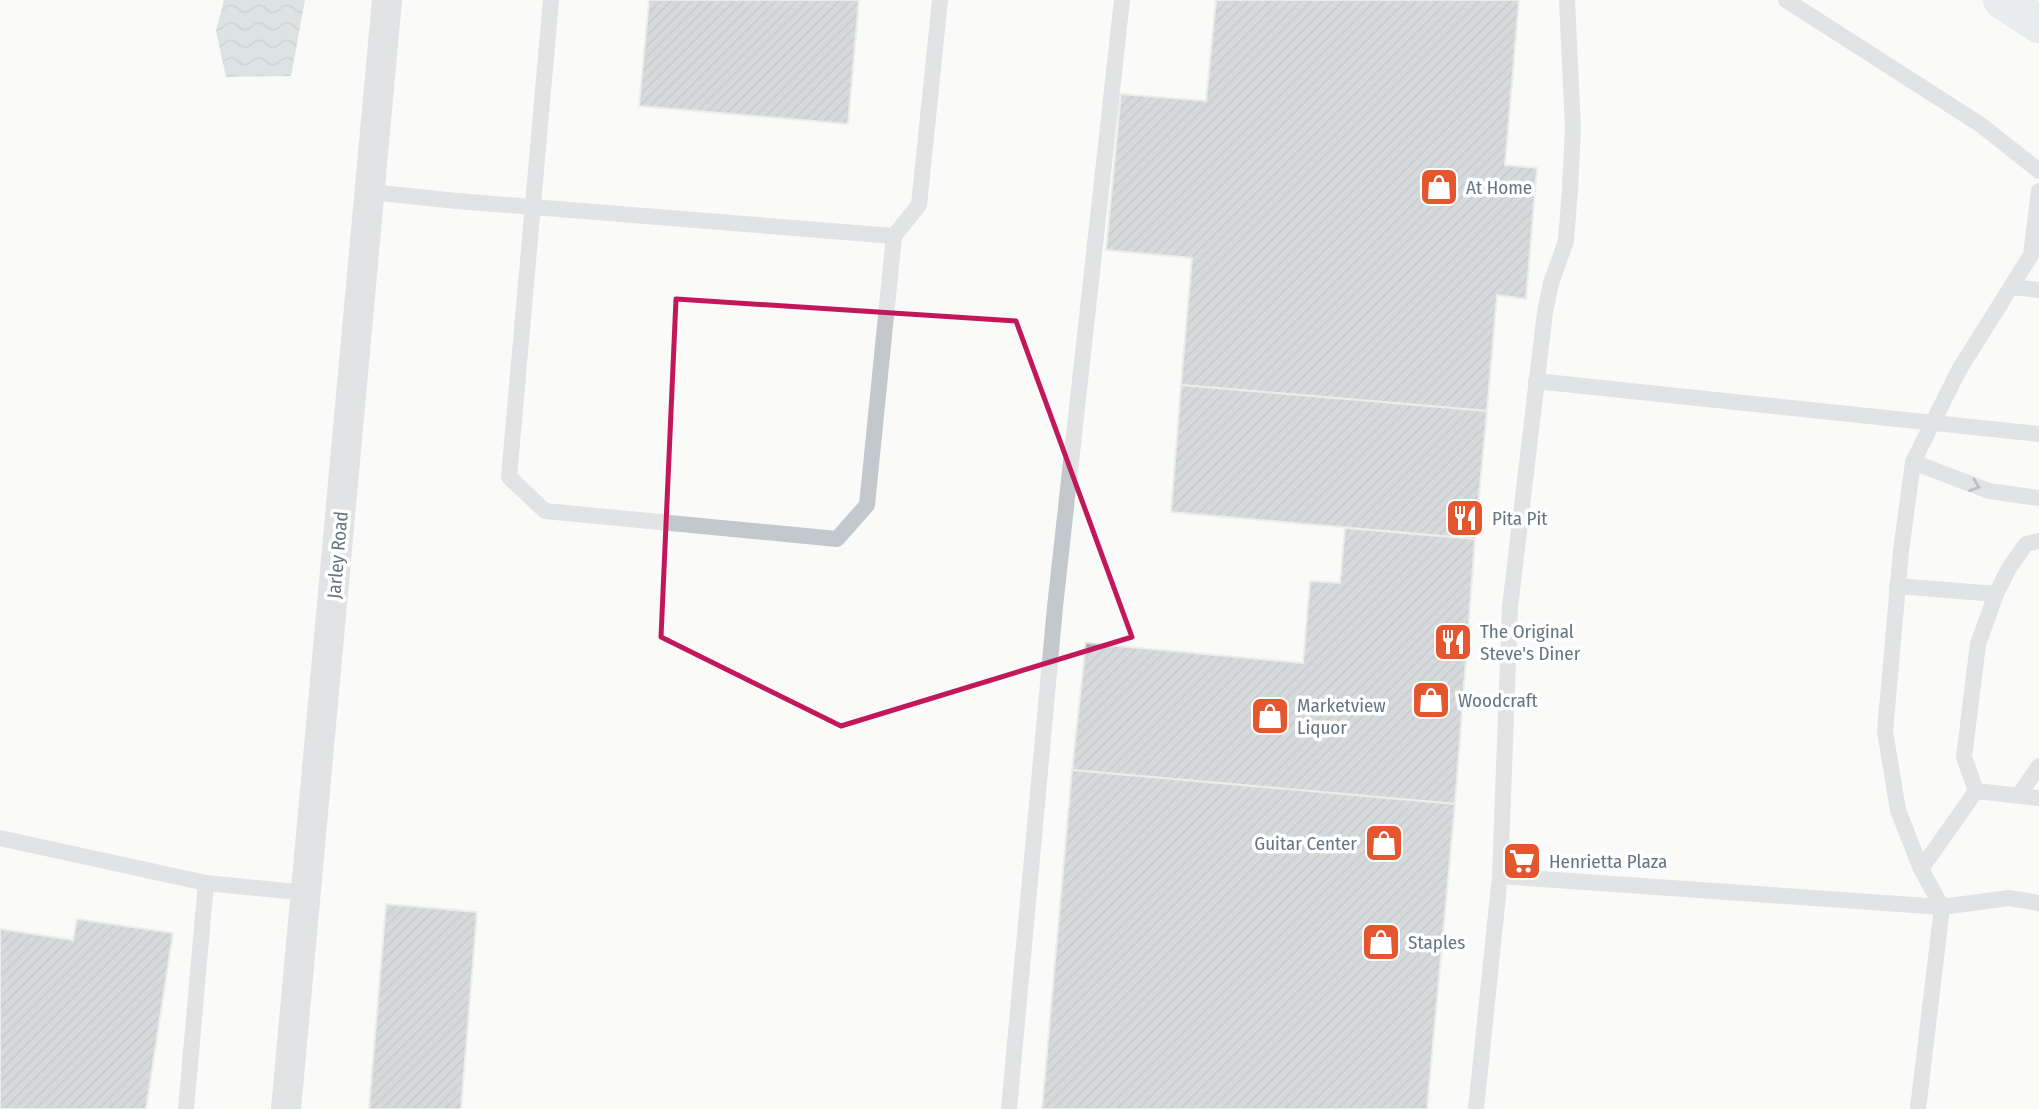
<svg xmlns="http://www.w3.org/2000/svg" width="2039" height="1109" font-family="'Fira Sans Condensed',sans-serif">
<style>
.water{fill:url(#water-waves)}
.building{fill:url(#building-hatch);stroke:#dcdcda;stroke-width:2}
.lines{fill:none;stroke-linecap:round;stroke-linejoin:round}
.service{stroke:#c3c8cc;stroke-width:16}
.minor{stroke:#c3c8cc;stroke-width:30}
.motorway{stroke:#d6dbdf;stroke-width:38}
.oneway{stroke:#6a7a87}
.marked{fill:none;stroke:#c2185b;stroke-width:5;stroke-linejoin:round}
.labels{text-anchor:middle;stroke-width:7;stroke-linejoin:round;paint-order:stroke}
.poi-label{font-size:19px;fill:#657683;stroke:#fff;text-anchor:start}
.street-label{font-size:19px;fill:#657683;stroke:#fff}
</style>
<defs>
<pattern id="water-waves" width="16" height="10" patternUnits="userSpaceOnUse" patternTransform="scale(1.75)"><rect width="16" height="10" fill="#bbc7cb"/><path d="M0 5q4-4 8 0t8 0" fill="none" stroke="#9ca6aa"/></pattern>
<pattern id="building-hatch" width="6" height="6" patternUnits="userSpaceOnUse" patternTransform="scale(1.75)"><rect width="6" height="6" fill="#aab3b9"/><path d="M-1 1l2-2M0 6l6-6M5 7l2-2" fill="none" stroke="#8e969c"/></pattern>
</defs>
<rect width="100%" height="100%" fill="#fafaf8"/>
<polygon class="water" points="224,0 305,0 291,76 226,77 216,31"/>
<g class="building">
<polygon points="649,0 859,0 848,124 639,106"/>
<polygon points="1216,0 1519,0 1505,165 1537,168 1526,299 1497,295 1487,411 1181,385 1192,258 1106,250 1121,94 1206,101"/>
<polygon points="1181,385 1487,411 1475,539 1171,512"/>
<polygon points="1345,528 1475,539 1455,804 1072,770 1086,643 1303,663 1310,581 1340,583"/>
<polygon points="1072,770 1455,804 1427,1109 1042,1109"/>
<polygon points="386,904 477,912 461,1109 369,1109"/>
<polygon points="77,919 173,933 146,1109 0,1109 0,929 73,940"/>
</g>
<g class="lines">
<g class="service">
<polyline points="551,0 509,477 545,511 837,539 867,505 894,236"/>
<polyline points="1786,0 1981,125 2039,171"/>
<polyline points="370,192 457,201 894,236 919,205 940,0"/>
<polyline points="2011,287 2039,290"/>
<polyline points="1536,381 2039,434"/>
<polyline points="1913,462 1989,491 2039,498"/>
<polyline points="1897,586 1996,594"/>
<polyline points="1976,791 1964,757 1978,644 1996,594 2009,568 2026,544 2039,541"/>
<polyline points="1976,791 2039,798"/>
<polyline points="2019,795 2039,766"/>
<polyline points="0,838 206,883"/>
<polyline points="1921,869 1976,791"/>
<polyline points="1500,876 1942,907 2009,898 2039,903"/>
<polyline points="186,1109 206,883 307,893"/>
<polyline points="1009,1109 1055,607 1122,0"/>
<polyline points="1476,1109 1500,876 1510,607 1545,312 1551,283 1566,241 1570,189 1573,128 1567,0"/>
<polyline points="1918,1109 1942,907 1921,869 1898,810 1885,731 1901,551 1913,462 1959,370 2031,255 2039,191"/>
</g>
<polyline class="minor" points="286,1109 387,0"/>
<polyline class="motorway" points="2002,0 2039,24"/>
</g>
<defs><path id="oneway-chevron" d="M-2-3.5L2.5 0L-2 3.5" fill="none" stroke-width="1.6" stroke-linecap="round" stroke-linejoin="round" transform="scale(1.75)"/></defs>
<use class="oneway" href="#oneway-chevron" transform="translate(1975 486) rotate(20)"/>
<path d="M0 0H2039V1109H0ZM 676,299 L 1016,321 L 1132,637 L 841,726 L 661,637 Z" fill="#fafaf8" fill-opacity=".55" fill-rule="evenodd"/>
<path class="marked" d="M 676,299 L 1016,321 L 1132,637 L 841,726 L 661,637 Z"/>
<defs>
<symbol id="shop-square" viewBox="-11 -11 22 22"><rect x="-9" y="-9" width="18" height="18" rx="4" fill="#e4572e" stroke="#fff"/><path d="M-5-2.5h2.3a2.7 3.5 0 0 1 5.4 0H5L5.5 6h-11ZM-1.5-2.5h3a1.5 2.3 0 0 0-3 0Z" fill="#fff"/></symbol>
<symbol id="restaurant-square" viewBox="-11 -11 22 22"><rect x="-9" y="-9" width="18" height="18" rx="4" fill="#e4572e" stroke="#fff"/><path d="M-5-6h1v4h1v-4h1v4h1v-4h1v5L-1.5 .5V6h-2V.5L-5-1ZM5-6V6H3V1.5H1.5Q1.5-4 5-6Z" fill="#fff"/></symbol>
<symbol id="supermarket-square" viewBox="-11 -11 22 22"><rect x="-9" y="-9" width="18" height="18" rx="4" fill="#e4572e" stroke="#fff"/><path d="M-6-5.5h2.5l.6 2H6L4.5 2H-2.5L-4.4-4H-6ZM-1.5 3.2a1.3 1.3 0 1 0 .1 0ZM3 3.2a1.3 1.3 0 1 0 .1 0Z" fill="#fff"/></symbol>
</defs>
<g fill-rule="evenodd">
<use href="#shop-square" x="1417" y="165" width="44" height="44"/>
<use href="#restaurant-square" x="1443" y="496" width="44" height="44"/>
<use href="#restaurant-square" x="1431" y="620" width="44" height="44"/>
<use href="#shop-square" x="1409" y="678" width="44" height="44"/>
<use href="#shop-square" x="1248" y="694" width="44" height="44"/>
<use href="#shop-square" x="1362" y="821" width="44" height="44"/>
<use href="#supermarket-square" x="1500" y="839" width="44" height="44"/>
<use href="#shop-square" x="1359" y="920" width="44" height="44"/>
</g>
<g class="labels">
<g class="poi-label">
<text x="1466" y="194">At Home</text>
<text x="1492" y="525">Pita Pit</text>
<text x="1480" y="638">The Original<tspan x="1480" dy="22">Steve's Diner</tspan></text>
<text x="1458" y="707">Woodcraft</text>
<text x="1297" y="712">Marketview<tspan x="1297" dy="22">Liquor</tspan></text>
<text x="1357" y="850" text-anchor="end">Guitar Center</text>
<text x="1549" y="868">Henrietta Plaza</text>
<text x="1408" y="949">Staples</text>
</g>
<g class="street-label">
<text transform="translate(337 555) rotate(-85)" y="7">Jarley Road</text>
</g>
</g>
</svg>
